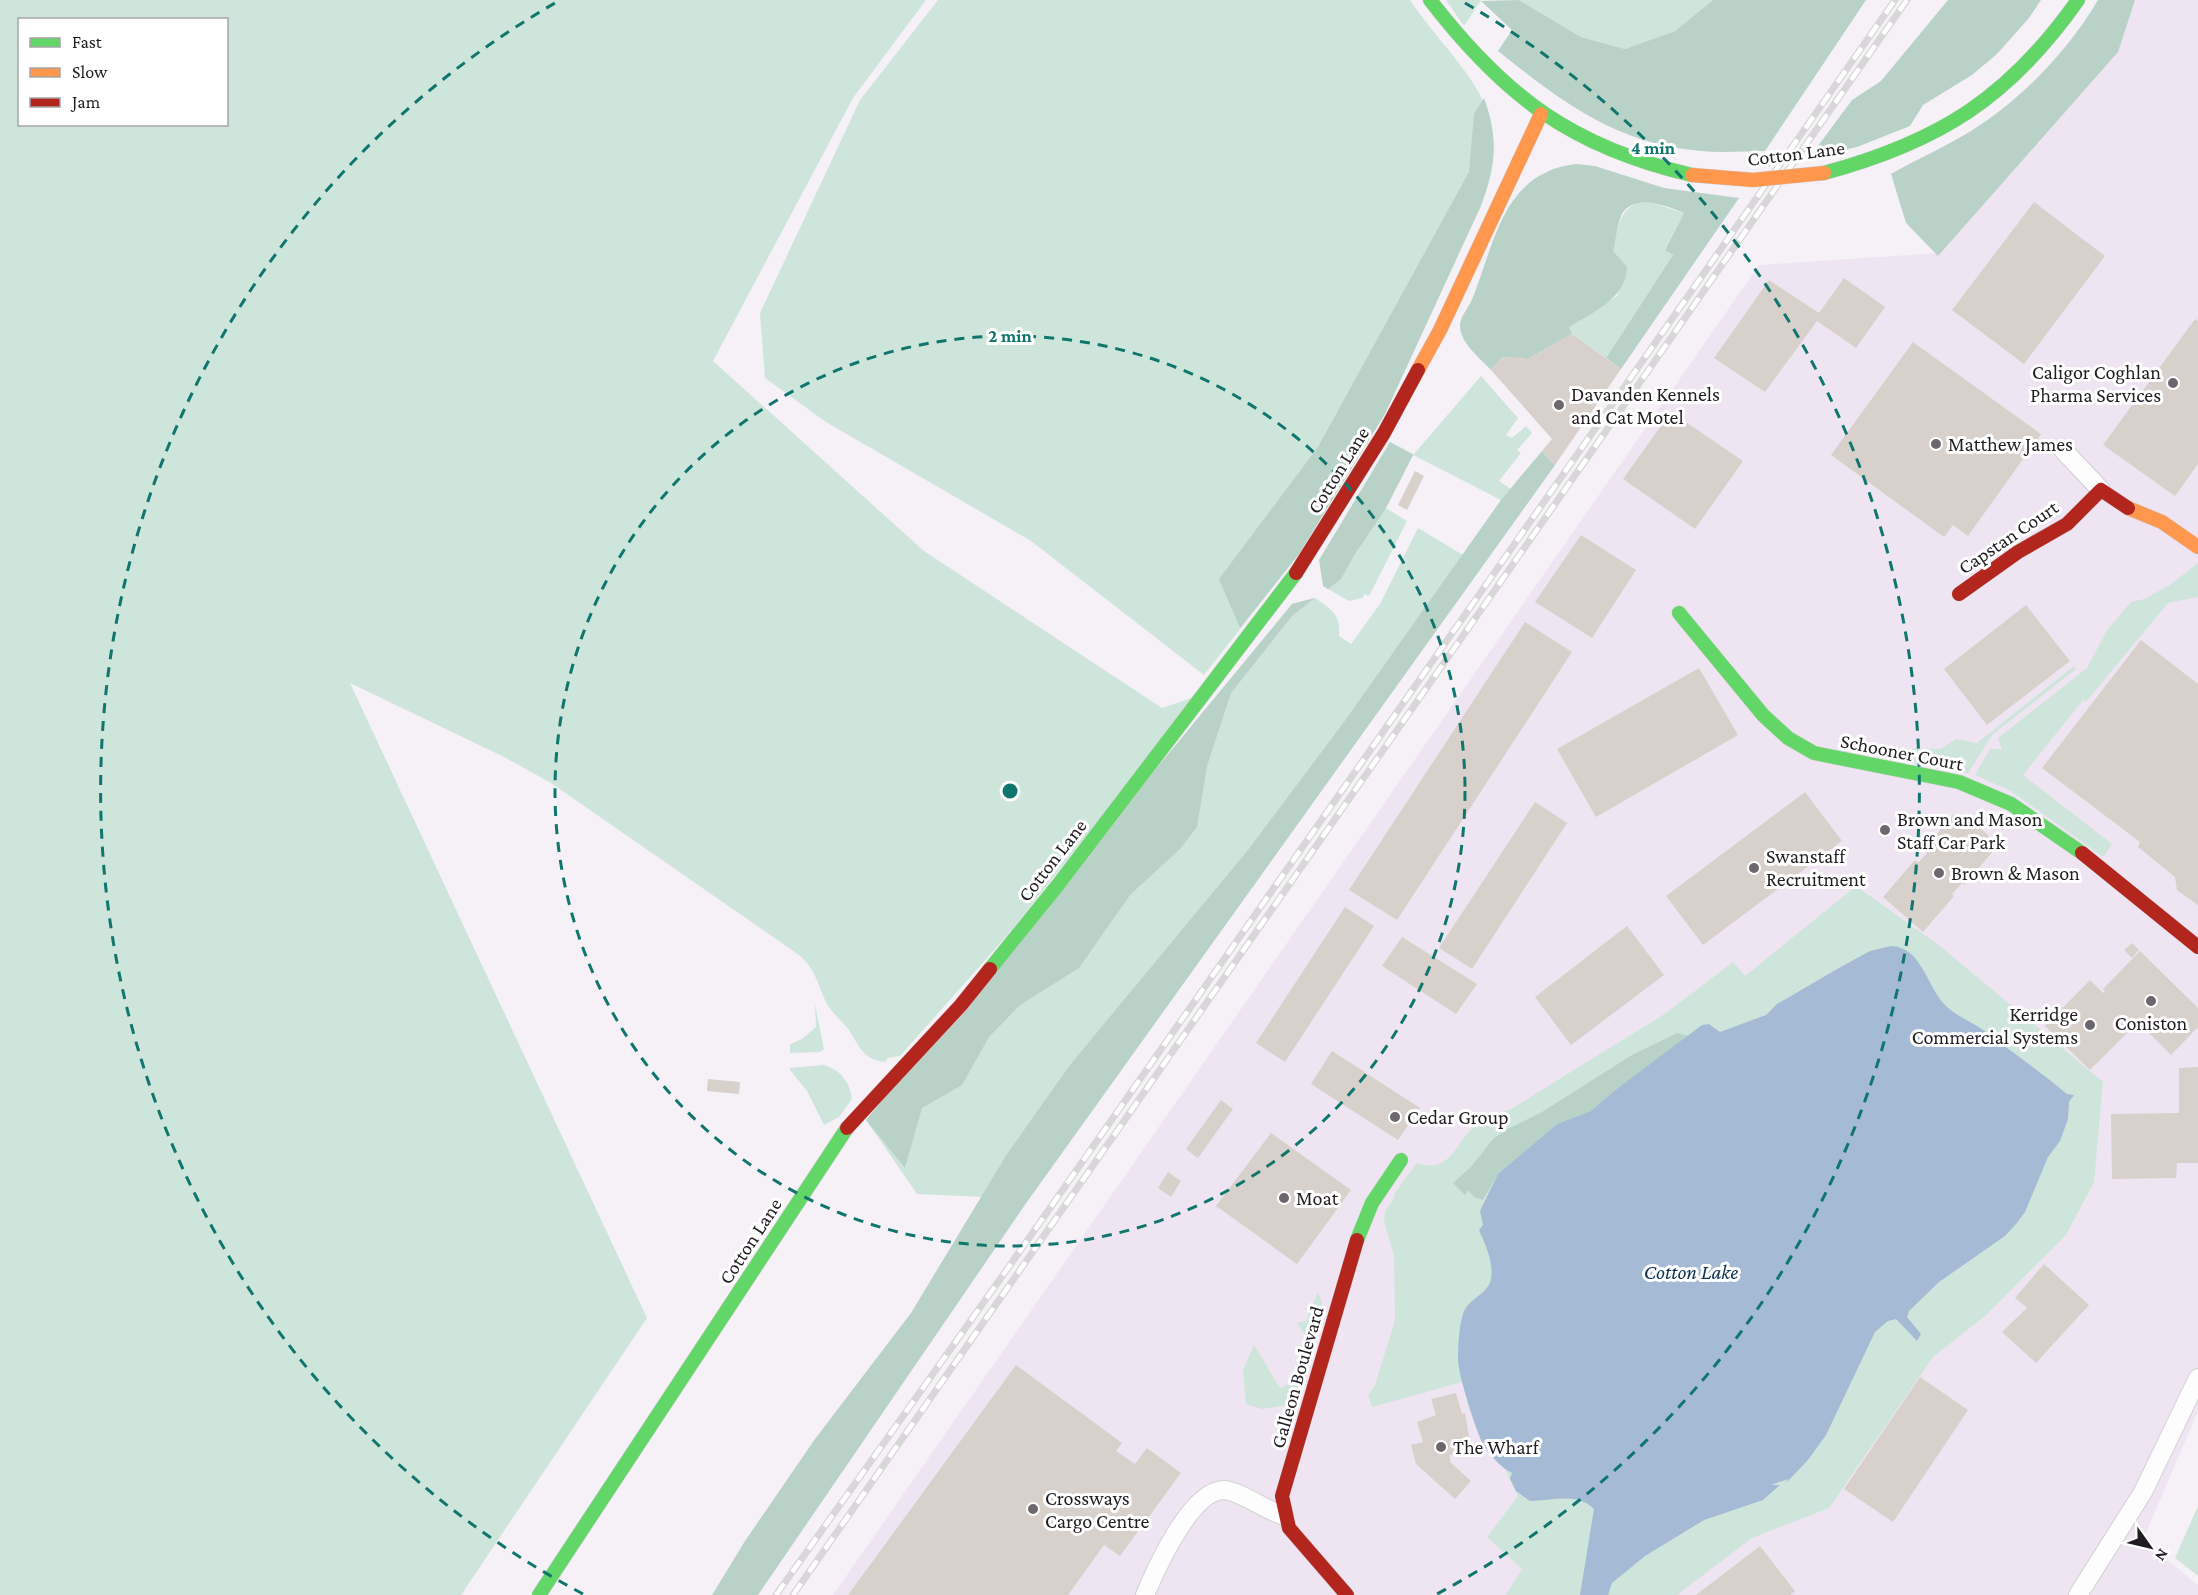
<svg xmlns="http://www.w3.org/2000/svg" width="2198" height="1595" font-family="'Crimson Pro',serif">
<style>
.built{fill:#efe5f2}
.green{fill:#cee5db;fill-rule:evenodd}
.forest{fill:#b8d2c7}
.water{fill:#a4bad5}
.building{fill:#d8d0cb}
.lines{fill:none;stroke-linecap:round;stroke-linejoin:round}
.street-casing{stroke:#d3cfd4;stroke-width:20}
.fast-casing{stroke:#d3cfd4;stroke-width:15}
.slow-casing{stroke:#d3cfd4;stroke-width:15}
.jam-casing{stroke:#d3cfd4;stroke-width:15}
.street{stroke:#fefdfe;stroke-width:18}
.fast{stroke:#63d668;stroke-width:14}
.slow{stroke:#ff974d;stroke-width:14}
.jam{stroke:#b3261e;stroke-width:14}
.rail-casing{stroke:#d8d7d8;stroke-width:7}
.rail{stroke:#fff;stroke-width:4.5;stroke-dasharray:14;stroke-linecap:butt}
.slow-bridge-casing{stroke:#d3cfd4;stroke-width:15;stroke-linecap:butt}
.slow-bridge{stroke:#ff974d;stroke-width:14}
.ring{fill:none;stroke:#0f766e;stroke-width:3;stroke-dasharray:10 8}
.poi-dot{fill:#6b676c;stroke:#fff;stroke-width:2}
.labels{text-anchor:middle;stroke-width:6;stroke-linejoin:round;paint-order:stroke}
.street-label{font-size:20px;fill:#201d21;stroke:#fff}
.poi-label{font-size:20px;fill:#201d21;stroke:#fff;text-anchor:start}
.water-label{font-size:21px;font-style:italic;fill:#0b3153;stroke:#fff}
.centre{fill:#0f766e;stroke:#fff;stroke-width:3}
.ring-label{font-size:18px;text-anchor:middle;font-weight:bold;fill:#0f766e;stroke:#fff;stroke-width:6;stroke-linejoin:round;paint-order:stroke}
</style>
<rect width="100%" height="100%" fill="#f6f1f7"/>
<polygon class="built" points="2132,0 2198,0 2198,1411 2143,1540 2198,1585 2198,1595 833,1595 1759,265 1938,253"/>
<g class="green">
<path d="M 0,0 L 926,0 L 853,98 L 713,361 L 924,551 L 1162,708 L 1197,696 L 1011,931 L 900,1056 L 888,1058 L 885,1062 C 862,1059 860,1047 849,1030 C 842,1021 832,1013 827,1004 C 818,986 816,969 799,955 L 551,783 L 504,757 L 350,683 L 647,1318 L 461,1595 L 0,1595 ZM 20,20 L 226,20 L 226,124 L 20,124 Z"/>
<path d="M 938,0 L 1410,0 C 1463,77 1520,105 1480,208 L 1299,554 L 1204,675 L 1031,541 L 826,422 L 765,378 L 760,313 L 860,100 Z"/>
<polygon points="1446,0 1481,0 1464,26"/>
<polygon points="1519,0 1713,0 1675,31 1625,49 1581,37"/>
<path d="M 1637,203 L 1653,203 L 1684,213 L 1665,249 L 1673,255 L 1606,358 L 1572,334 L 1569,327 L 1617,296 L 1627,267 L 1612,251 C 1618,232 1617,212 1637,203 Z"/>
<path d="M 1481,376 L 1518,418 L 1506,435 L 1512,438 L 1526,426 L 1532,433 L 1517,450 L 1521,453 L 1499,481 L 1511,489 L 1526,471 L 1555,465 L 1029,1199 L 917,1194 L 866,1120 L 961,1023 L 1292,604 L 1315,598 C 1331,609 1341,614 1339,636 L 1351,644 L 1380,604 L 1418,528 L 1463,555 L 1501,500 L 1413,455 L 1386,508 L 1407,521 L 1369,596 L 1365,594 L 1362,598 L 1349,601 L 1323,586 L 1390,442 L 1414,454 Z"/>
<polygon points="2198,563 2198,597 2168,603 2086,702 2083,700 2023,775 2112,844 2103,857 2011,791 1975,775 1990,749 2002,749 1998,738 2087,668 2107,630 2131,602 2144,599 2170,585"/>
<polygon points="2074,666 2076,669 1993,734 1968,773 1871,755 1873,748 1940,749 1956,739 1977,743"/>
<path d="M 1856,886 L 1940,946 L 2103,1082 L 2094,1182 L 2066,1235 L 1985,1316 L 1933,1357 L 1829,1508 L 1752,1538 L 1677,1595 L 1506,1595 L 1522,1569 L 1487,1537 L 1518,1496 L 1462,1382 L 1372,1407 L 1368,1395 L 1375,1385 L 1395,1320 L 1394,1256 L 1384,1221 L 1385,1212 L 1395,1196 L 1394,1194 L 1417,1163 C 1452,1175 1455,1141 1476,1125 C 1486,1116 1498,1113 1511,1109 L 1666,1013 L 1733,962 L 1745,976 Z"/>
<polygon points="815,1004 824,1049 820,1052 790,1053 790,1044 802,1039 816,1027"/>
<path d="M 823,1065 C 840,1069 850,1082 852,1099 L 839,1117 L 824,1125 L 807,1091 L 790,1070 L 790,1068 Z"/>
<polygon points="1318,1292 1322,1303 1308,1355 1297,1348 1308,1340 1297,1323 1306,1321"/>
<polygon points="1254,1345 1280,1388 1296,1381 1299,1384 1293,1404 1262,1409 1246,1404 1243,1370"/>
<polygon points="2198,1506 2198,1576 2175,1558"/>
</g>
<g class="forest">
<path d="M 1519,0 L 1581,37 L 1625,49 L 1675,31 L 1713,0 L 1866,0 L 1765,151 C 1744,151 1722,153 1701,151 C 1616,144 1562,102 1498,51 L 1512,30 L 1481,1 Z"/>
<polygon points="1948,0 2041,0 2029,18 1997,54 1972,75 1923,105 1910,126 1857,147 1809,158 1852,100 1881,81"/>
<path d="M 2098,0 L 2135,0 L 2118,52 L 1938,256 L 1906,223 L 1891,174 C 1917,159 1945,147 1971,131 C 2022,99 2067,52 2098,0 Z"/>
<path d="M 1484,98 C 1499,139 1496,167 1480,208 L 1385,414 L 1299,554 L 1240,628 L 1219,579 L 1318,447 L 1469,172 L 1474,114 Z"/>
<path d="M 1576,164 L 1595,166 L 1664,188 L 1739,198 L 1621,369 L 1606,358 L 1673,255 L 1665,250 L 1684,213 C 1667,206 1635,193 1622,214 C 1617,224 1616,240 1613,251 L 1627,267 C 1626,299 1593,312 1569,327 L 1572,334 L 1528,359 L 1503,357 L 1491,370 C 1480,358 1460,343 1460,326 C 1460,316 1470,306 1473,297 C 1495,241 1504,172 1576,164 Z"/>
<polygon points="1390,442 1413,455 1386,508 1355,554 1341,579 1328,589 1323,586 1319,560"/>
<polygon points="1542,451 1555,465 1029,1199 758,1595 712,1595 745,1541 815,1439 911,1313 1007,1154 1070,1065 1248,850 1344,722 1501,500"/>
<polygon points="1315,598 1292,616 1231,693 1207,766 1197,827 1180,849 1130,895 1079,968 1020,1005 989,1037 962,1085 922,1108 905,1168 866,1120 1292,604"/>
<polygon points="1677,1033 1689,1036 1614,1091 1591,1111 1557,1124 1498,1174 1483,1200 1474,1197 1468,1190 1465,1195 1453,1183 1471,1167 1493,1139 1506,1130 1542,1112 1632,1055"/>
</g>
<path class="water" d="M 1891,946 C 1921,947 1926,984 1944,1004 C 1955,1016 1973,1022 1986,1032 C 2013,1053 2041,1072 2067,1094 L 2074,1095 L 2069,1102 L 2068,1119 L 2060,1141 L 2048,1157 L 2025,1212 L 2016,1224 L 2005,1236 L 1939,1282 L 1909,1311 L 1907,1317 L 1921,1334 L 1917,1341 L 1896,1319 L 1888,1321 L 1875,1332 L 1826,1435 L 1808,1460 L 1786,1483 L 1788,1479 L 1771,1485 L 1780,1485 L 1763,1500 L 1704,1520 L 1645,1556 L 1612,1583 L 1608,1595 L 1580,1595 L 1594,1509 C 1577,1492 1552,1501 1530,1501 L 1516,1491 L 1510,1479 L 1512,1473 C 1501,1468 1489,1454 1483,1444 C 1476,1431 1458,1374 1458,1360 C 1458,1347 1459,1326 1463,1314 C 1468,1298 1488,1295 1491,1279 C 1494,1263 1485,1244 1479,1230 L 1483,1225 L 1480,1211 L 1498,1174 L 1557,1124 L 1591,1111 L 1614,1091 L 1702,1025 L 1709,1024 L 1720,1032 L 1766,1015 L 1777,1004 L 1839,968 L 1870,951 Z"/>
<g class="building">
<polygon points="2034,202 2105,256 2024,364 1952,310"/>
<polygon points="1844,278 1885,307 1856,348 1817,321 1765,392 1714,358 1769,280 1819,313"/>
<polygon points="2195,319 2198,321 2198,464 2175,496 2103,445"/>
<polygon points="1572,334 1621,369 1555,465 1542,451 1552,439 1491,370 1503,357 1528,359"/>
<polygon points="1913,342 2041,434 1968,536 1953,525 1944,537 1831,455"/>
<polygon points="1671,412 1743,461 1695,529 1623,479"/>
<polygon points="1415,471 1424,476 1407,510 1398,505"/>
<polygon points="1581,535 1636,570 1592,638 1535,602"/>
<polygon points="2026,605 2070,661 1987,725 1944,669"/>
<polygon points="1525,622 1572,652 1397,920 1349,890"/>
<polygon points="2141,640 2198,684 2198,905 2177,890 2175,877 2138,847 2140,842 2042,768"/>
<polygon points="1699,668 1738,735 1596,817 1557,749"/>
<polygon points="1805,792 1842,841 1703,945 1666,896"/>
<polygon points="1535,802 1567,823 1472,969 1439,948"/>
<polygon points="1954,814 1966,824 1970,819 1989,836 1985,841 1995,849 1964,885 1962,883 1952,894 1954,896 1923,932 1883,897 1915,860 1918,863 1927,853 1923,850"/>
<polygon points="1345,907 1374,926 1285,1062 1256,1043"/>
<polygon points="1627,926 1664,975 1571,1045 1535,997"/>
<polygon points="1402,937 1477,984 1456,1014 1382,966"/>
<polygon points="2132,943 2139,950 2132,958 2124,950"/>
<polygon points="2140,951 2198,1008 2198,1027 2171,1055 2134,1018 2132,1020 2136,1024 2090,1070 2045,1026 2090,980 2103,993 2105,991 2103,989"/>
<polygon points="1332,1051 1420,1108 1398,1140 1311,1084"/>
<polygon points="2198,1067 2198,1163 2177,1163 2176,1178 2112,1179 2111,1114 2179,1113 2179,1068"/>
<polygon points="708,1079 740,1082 739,1094 707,1091"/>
<polygon points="1221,1100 1233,1109 1198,1158 1186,1149"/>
<polygon points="1271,1133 1351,1190 1297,1264 1216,1206"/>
<polygon points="1168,1172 1181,1181 1171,1197 1158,1188"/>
<polygon points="2044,1264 2089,1305 2036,1363 2002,1332 2027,1308 2015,1298"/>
<polygon points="1016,1365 1122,1443 1116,1451 1135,1464 1147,1448 1181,1473 1120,1556 1104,1545 1068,1595 848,1595"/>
<polygon points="1920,1377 1968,1410 1893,1522 1844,1489"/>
<polygon points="1456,1393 1462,1414 1465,1413 1471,1449 1450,1455 1450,1462 1471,1481 1455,1499 1416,1464 1411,1445 1423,1442 1417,1422 1436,1415 1431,1399"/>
<polygon points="1760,1546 1795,1591 1790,1595 1696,1595"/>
</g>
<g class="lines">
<defs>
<g id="street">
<polyline points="2063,450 2101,490"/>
<path d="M 1145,1595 C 1156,1569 1191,1490 1224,1490 C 1240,1491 1267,1511 1284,1516"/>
<polyline points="2078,1595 2143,1492 2198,1378"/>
</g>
<g id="fast">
<path d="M 1430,0 C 1505,97 1572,147 1692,175"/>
<path d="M 1824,173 C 1939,142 2009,98 2078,0"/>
<polyline points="1679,613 1763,715 1788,738 1814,753 1959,782 2011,804 2082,853"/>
<polyline points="990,969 1058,885 1296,573"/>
<polyline points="1357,1240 1372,1203 1401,1160"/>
<polyline points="539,1595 847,1128"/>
</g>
<g id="slow">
<polyline points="1418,370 1440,330 1541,114"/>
<polyline points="2128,508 2162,522 2198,547"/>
</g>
<g id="jam">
<polyline points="1296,573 1384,433 1418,370"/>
<polyline points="1959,594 2018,552 2067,524 2101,490 2128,508"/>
<polyline points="2082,853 2198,947"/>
<polyline points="847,1128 961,1005 990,969"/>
<polyline points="1347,1595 1289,1528 1282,1496 1357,1240"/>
</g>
</defs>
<use href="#street" class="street-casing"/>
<use href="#fast" class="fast-casing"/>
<use href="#slow" class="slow-casing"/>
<use href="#jam" class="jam-casing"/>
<use href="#street" class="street"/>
<use href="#fast" class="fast"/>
<use href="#slow" class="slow"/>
<use href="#jam" class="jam"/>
<defs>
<g id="rail">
<polyline points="776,1595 1008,1268 1895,0"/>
<polyline points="793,1595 1907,0"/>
</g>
</defs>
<use href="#rail" class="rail-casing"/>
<use href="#rail" class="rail"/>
<defs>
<polyline id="slow-bridge" points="1692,175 1753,180 1824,173"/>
</defs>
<use href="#slow-bridge" class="slow-bridge-casing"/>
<use href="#slow-bridge" class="slow-bridge"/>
</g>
<g class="ring">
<circle cx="1010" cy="791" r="455"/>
<path d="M583 1594A910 910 0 0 1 555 3M1465 3A910 910 0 0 1 1437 1594"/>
</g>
<g class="poi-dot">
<circle cx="2173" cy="383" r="6"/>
<circle cx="1559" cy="405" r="6"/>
<circle cx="1936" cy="444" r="6"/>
<circle cx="1885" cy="830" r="6"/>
<circle cx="1754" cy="868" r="6"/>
<circle cx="1939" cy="873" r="6"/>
<circle cx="2151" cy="1001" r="6"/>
<circle cx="2090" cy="1025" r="6"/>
<circle cx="1395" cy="1117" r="6"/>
<circle cx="1284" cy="1198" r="6"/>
<circle cx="1441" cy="1447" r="6"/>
<circle cx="1033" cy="1509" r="6"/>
</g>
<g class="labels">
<g class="street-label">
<text transform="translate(1796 153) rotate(-7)" y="7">Cotton Lane</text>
<text transform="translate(1338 470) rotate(-58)" y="7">Cotton Lane</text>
<text transform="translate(2008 537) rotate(-34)" y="7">Capstan Court</text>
<text transform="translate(1902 752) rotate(11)" y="7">Schooner Court</text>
<text transform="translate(1052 860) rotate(-52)" y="7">Cotton Lane</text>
<text transform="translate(750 1241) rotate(-57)" y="7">Cotton Lane</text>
<text transform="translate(1297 1377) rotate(-74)" y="7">Galleon Boulevard</text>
</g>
<g class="poi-label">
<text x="2161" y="379" text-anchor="end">Caligor Coghlan<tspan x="2161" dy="23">Pharma Services</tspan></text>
<text x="1571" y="401">Davanden Kennels<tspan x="1571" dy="23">and Cat Motel</tspan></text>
<text x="1948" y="451">Matthew James</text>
<text x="1897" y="826">Brown and Mason<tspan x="1897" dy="23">Staff Car Park</tspan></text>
<text x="1766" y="863">Swanstaff<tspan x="1766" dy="23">Recruitment</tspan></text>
<text x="1951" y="880">Brown &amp; Mason</text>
<text x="2078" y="1021" text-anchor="end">Kerridge<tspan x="2078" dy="23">Commercial Systems</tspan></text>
<text x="2151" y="1030" text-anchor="middle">Coniston</text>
<text x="1407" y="1124">Cedar Group</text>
<text x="1296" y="1205">Moat</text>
<text x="1453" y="1454">The Wharf</text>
<text x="1045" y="1505">Crossways<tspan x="1045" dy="23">Cargo Centre</tspan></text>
</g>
<g class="water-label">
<text x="1691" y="1279">Cotton Lake</text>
</g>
</g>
<circle cx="1010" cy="791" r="9" class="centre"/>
<g class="ring-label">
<text x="1653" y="154">4 min</text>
<text x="1010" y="342">2 min</text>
</g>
<rect x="18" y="18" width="210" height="108" fill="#ffffff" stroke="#a6a5a6" stroke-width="1.5"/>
<rect x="30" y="38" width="30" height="9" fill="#63d668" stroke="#a6a5a6" stroke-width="1.5"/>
<text x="72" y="48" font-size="18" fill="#201d21">Fast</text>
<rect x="30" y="68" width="30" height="9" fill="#ff974d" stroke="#a6a5a6" stroke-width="1.5"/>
<text x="72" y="78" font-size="18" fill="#201d21">Slow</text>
<rect x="30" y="98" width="30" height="9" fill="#b3261e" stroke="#a6a5a6" stroke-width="1.5"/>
<text x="72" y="108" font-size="18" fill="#201d21">Jam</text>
<g transform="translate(2150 1547) rotate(124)" stroke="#ffffff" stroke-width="4.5" paint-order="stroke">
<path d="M0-4.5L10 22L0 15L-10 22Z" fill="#201d21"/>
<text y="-9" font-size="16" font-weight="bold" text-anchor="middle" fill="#201d21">N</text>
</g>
</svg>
